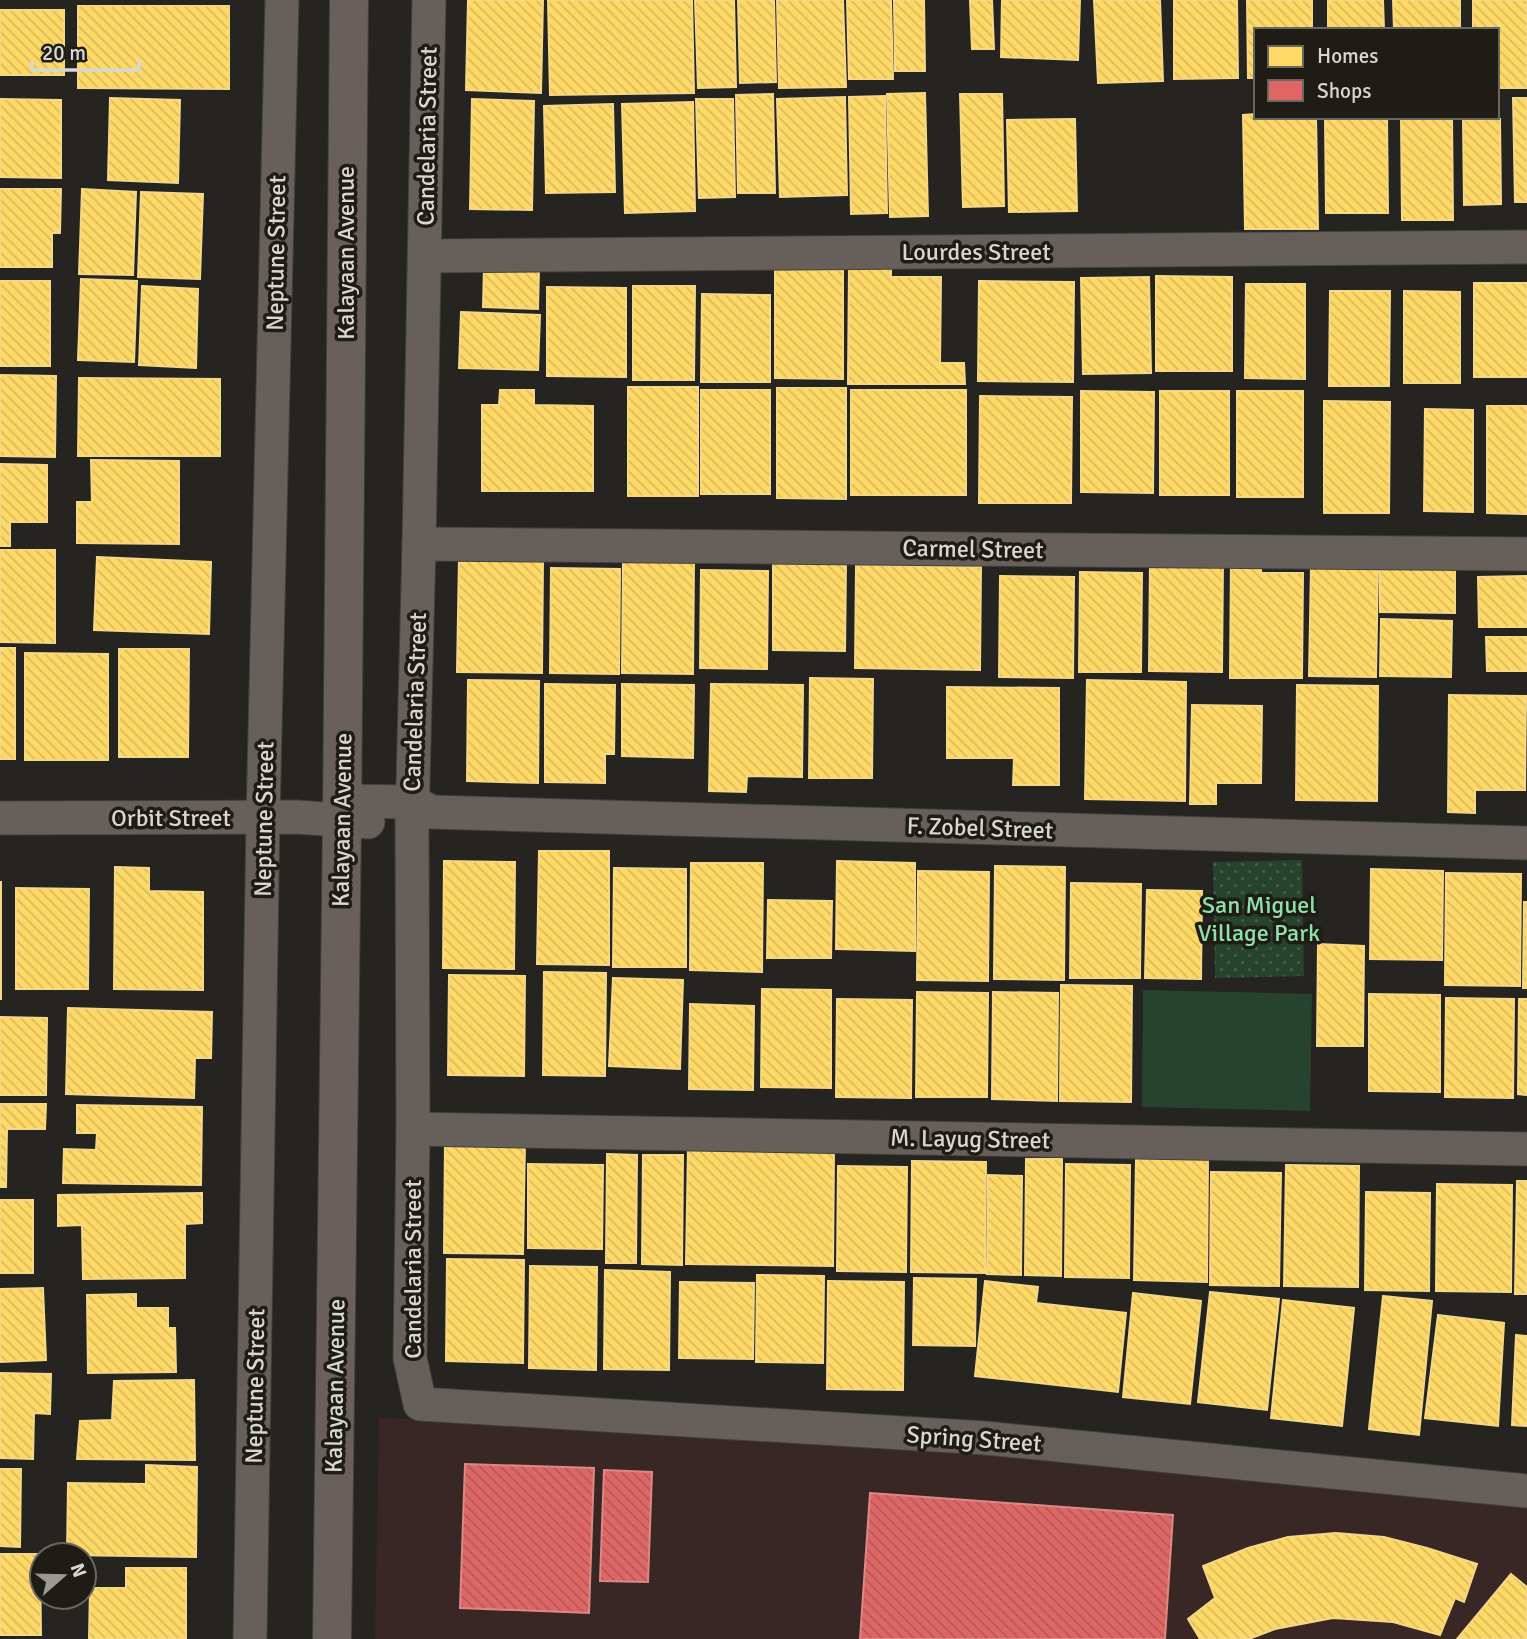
<svg xmlns="http://www.w3.org/2000/svg" width="1527" height="1639" font-family="Signika,sans-serif">
<style>
.commercial{fill:#382724}
.park{fill:url(#park-dots)}
.pitch{fill:#264330}
.homes{fill:url(#homes-back-hatch);stroke:#f4d886;stroke-width:2}
.shops{fill:url(#shops-back-hatch);stroke:#de8886;stroke-width:2}
.lines{fill:none;stroke-linecap:round;stroke-linejoin:round}
.street-casing{stroke:#42413d;stroke-width:35}
.secondary-casing{stroke:#42413d;stroke-width:40}
.street{stroke:#675f5a;stroke-width:33}
.secondary{stroke:#69605c;stroke-width:38}
.labels{text-anchor:middle;stroke-width:7;stroke-linejoin:round;paint-order:stroke}
.street-label{font-size:24px;fill:#d9d7d2;stroke:#1f1c15}
.park-label{font-size:24px;fill:#8de1aa;stroke:#1f1c15}
</style>
<defs>
<pattern id="park-dots" width="8" height="8" patternUnits="userSpaceOnUse" patternTransform="scale(1.75)"><rect width="8" height="8" fill="#264330"/><path d="M2 2h.1M6 6h.1" fill="none" stroke="#455d4d" stroke-width="1.8" stroke-linecap="round"/></pattern>
<pattern id="homes-back-hatch" width="6" height="6" patternUnits="userSpaceOnUse" patternTransform="scale(1.75)"><rect width="6" height="6" fill="#ffd966"/><path d="M-1 5l2 2M0 0l6 6M5-1l2 2" fill="none" stroke="#d9ba5e"/></pattern>
<pattern id="shops-back-hatch" width="6" height="6" patternUnits="userSpaceOnUse" patternTransform="scale(1.75)"><rect width="6" height="6" fill="#e06666"/><path d="M-1 5l2 2M0 0l6 6M5-1l2 2" fill="none" stroke="#b05b5a"/></pattern>
</defs>
<rect width="100%" height="100%" fill="#262420"/>
<polygon class="commercial" points="379,1418 976,1438 1527,1501 1527,1639 375,1639"/>
<polygon class="park" points="1302,860 1304,976 1215,978 1213,862"/>
<polygon class="pitch" points="1143,990 1312,994 1310,1111 1142,1107"/>
<g class="homes">
<polygon points="468,0 543,0 541,93 466,90"/>
<polygon points="548,0 692,0 694,93 550,95"/>
<polygon points="695,0 734,0 736,87 698,88"/>
<polygon points="738,0 774,0 776,82 740,83"/>
<polygon points="777,0 843,0 846,87 779,88"/>
<polygon points="847,0 891,0 893,79 849,79"/>
<polygon points="894,0 924,0 925,71 895,71"/>
<polygon points="970,0 992,0 994,49 972,49"/>
<polygon points="1002,0 1080,0 1078,60 1001,57"/>
<polygon points="1094,0 1160,0 1163,81 1098,83"/>
<polygon points="1174,0 1237,0 1238,78 1174,79"/>
<polygon points="1247,0 1312,0 1312,30 1256,30 1256,78 1248,78"/>
<polygon points="1328,0 1383,0 1384,30 1328,30"/>
<polygon points="1393,0 1460,0 1460,30 1394,30"/>
<polygon points="1473,0 1527,0 1527,88 1497,88 1497,30 1473,30"/>
<polygon points="78,6 229,6 229,89 78,88"/>
<rect x="0" y="10" width="64" height="65"/>
<polygon points="925,93 928,216 890,217 887,94"/>
<polygon points="773,94 775,193 738,193 736,95"/>
<polygon points="960,94 1002,94 1004,206 963,207"/>
<polygon points="885,96 887,213 851,214 849,97"/>
<polygon points="845,97 847,195 780,197 777,99"/>
<polygon points="110,98 180,100 178,183 108,180"/>
<polygon points="1513,98 1527,98 1527,202 1515,202"/>
<polygon points="0,99 61,100 61,178 0,177"/>
<polygon points="472,99 534,101 532,210 470,209"/>
<polygon points="696,99 733,99 735,197 699,198"/>
<polygon points="693,102 695,211 625,213 622,104"/>
<polygon points="613,104 615,192 546,193 544,106"/>
<polygon points="1256,114 1256,117 1316,117 1318,229 1245,229 1243,115"/>
<polygon points="1325,117 1387,117 1388,213 1326,213"/>
<polygon points="1401,117 1452,117 1453,220 1402,220"/>
<polygon points="1075,119 1077,211 1009,212 1007,120"/>
<polygon points="1500,119 1501,204 1464,205 1463,120"/>
<polygon points="0,189 61,189 60,233 52,233 52,267 0,267"/>
<polygon points="82,189 136,192 133,275 79,274"/>
<polygon points="141,192 203,194 200,279 138,277"/>
<polygon points="484,266 539,268 538,309 483,307"/>
<polygon points="849,267 891,267 891,277 941,277 940,363 964,363 965,384 848,384"/>
<polygon points="775,270 843,270 843,379 775,378"/>
<polygon points="1156,276 1232,277 1232,371 1156,371"/>
<polygon points="1149,277 1151,373 1083,374 1081,278"/>
<polygon points="81,279 137,281 134,362 78,360"/>
<rect x="0" y="281" width="50" height="85"/>
<polygon points="979,281 1074,282 1073,382 978,381"/>
<rect x="1474" y="283" width="53" height="94"/>
<polygon points="1246,284 1305,284 1305,379 1245,378"/>
<polygon points="142,286 198,289 196,368 139,365"/>
<polygon points="633,286 695,286 694,380 633,380"/>
<polygon points="547,287 626,288 626,377 547,376"/>
<polygon points="1330,291 1390,291 1389,386 1329,386"/>
<polygon points="1404,291 1460,292 1460,383 1404,383"/>
<polygon points="702,294 770,295 770,382 701,382"/>
<polygon points="461,312 540,315 538,370 459,368"/>
<polygon points="0,375 56,376 55,457 0,456"/>
<polygon points="79,378 220,379 220,456 78,456"/>
<rect x="628" y="387" width="70" height="109"/>
<polygon points="777,388 846,388 846,499 777,498"/>
<polygon points="500,390 534,390 534,405 593,406 593,491 482,491 482,405 499,405"/>
<rect x="701" y="390" width="69" height="104"/>
<rect x="851" y="390" width="115" height="105"/>
<polygon points="1081,391 1154,392 1153,493 1081,492"/>
<rect x="1160" y="391" width="69" height="104"/>
<rect x="1237" y="391" width="66" height="106"/>
<polygon points="980,396 1072,397 1071,503 979,503"/>
<polygon points="1324,401 1390,402 1389,513 1324,513"/>
<polygon points="1487,406 1527,406 1527,514 1487,513"/>
<polygon points="1425,409 1473,410 1473,512 1424,511"/>
<polygon points="91,460 179,461 179,544 77,543 77,502 92,502"/>
<polygon points="0,464 47,465 47,522 10,522 10,546 0,546"/>
<polygon points="0,550 55,550 55,643 0,642"/>
<polygon points="97,557 211,562 209,634 94,630"/>
<polygon points="459,558 543,559 542,673 457,672"/>
<polygon points="1150,559 1223,560 1222,672 1149,671"/>
<polygon points="1231,559 1261,560 1261,573 1303,573 1302,678 1230,678"/>
<polygon points="623,561 694,562 693,674 622,673"/>
<polygon points="773,563 846,564 845,651 773,650"/>
<polygon points="1380,563 1455,565 1455,613 1380,612"/>
<polygon points="856,565 981,567 980,670 855,668"/>
<polygon points="1311,566 1378,567 1376,677 1309,676"/>
<polygon points="551,568 620,569 619,674 550,673"/>
<polygon points="701,570 768,571 767,669 700,668"/>
<polygon points="1080,572 1142,573 1141,672 1079,672"/>
<polygon points="1000,576 1074,577 1073,678 999,677"/>
<polygon points="1527,576 1527,627 1479,627 1478,577"/>
<polygon points="1381,619 1452,621 1451,677 1380,676"/>
<polygon points="1486,637 1527,637 1527,671 1487,671"/>
<rect x="0" y="648" width="15" height="111"/>
<polygon points="119,649 189,649 188,757 119,757"/>
<polygon points="25,653 108,654 108,760 25,760"/>
<polygon points="810,678 873,679 872,778 809,778"/>
<polygon points="468,680 539,681 538,783 467,781"/>
<polygon points="1087,680 1186,682 1185,801 1085,799"/>
<polygon points="545,684 615,685 614,754 605,754 605,783 545,782"/>
<polygon points="622,684 694,685 693,758 622,756"/>
<polygon points="711,684 803,685 802,777 747,776 746,792 709,791"/>
<polygon points="1297,685 1378,686 1377,801 1296,800"/>
<polygon points="947,687 1059,688 1059,785 1013,785 1014,758 947,758"/>
<polygon points="1449,695 1526,696 1525,790 1475,790 1475,813 1448,812"/>
<polygon points="1192,705 1262,706 1261,783 1216,783 1216,804 1190,804"/>
<polygon points="539,851 609,851 609,965 537,964"/>
<polygon points="444,861 515,862 514,969 443,968"/>
<polygon points="837,861 915,863 915,951 836,949"/>
<polygon points="691,863 763,863 762,972 690,970"/>
<polygon points="995,866 1065,867 1064,980 994,979"/>
<polygon points="115,867 149,868 149,891 203,892 203,990 114,989"/>
<polygon points="614,868 686,869 686,967 613,967"/>
<polygon points="1371,869 1443,871 1442,960 1370,959"/>
<polygon points="918,871 989,872 988,981 917,980"/>
<polygon points="1446,873 1521,874 1520,986 1445,985"/>
<rect x="0" y="882" width="1" height="117"/>
<polygon points="1071,883 1141,884 1140,978 1070,978"/>
<polygon points="16,888 89,889 88,989 16,989"/>
<polygon points="1147,890 1202,891 1201,979 1145,978"/>
<polygon points="768,900 832,901 831,958 767,958"/>
<polygon points="1524,902 1527,902 1527,988 1523,988"/>
<polygon points="1318,944 1364,946 1363,1046 1317,1046"/>
<polygon points="544,972 606,973 605,1076 543,1075"/>
<polygon points="449,975 525,976 524,1076 448,1075"/>
<polygon points="613,978 683,980 680,1069 609,1066"/>
<polygon points="1061,985 1132,986 1131,1102 1060,1101"/>
<polygon points="762,989 831,990 831,1088 761,1087"/>
<polygon points="917,992 988,993 987,1097 916,1097"/>
<polygon points="993,992 1058,993 1057,1101 992,1099"/>
<polygon points="1369,994 1440,995 1440,1092 1369,1091"/>
<polygon points="1446,998 1514,999 1513,1098 1445,1097"/>
<polygon points="837,999 912,1000 911,1098 836,1097"/>
<polygon points="1519,999 1527,999 1527,1095 1518,1094"/>
<polygon points="690,1004 754,1006 753,1090 689,1089"/>
<polygon points="68,1008 212,1012 211,1058 195,1058 194,1098 66,1094"/>
<polygon points="0,1017 47,1018 46,1095 0,1095"/>
<polygon points="0,1104 46,1104 45,1129 7,1129 6,1187 0,1187"/>
<polygon points="77,1105 202,1107 201,1185 63,1183 64,1149 96,1150 97,1133 77,1133"/>
<polygon points="445,1140 525,1141 523,1254 444,1253"/>
<polygon points="688,1148 834,1150 833,1266 686,1264"/>
<polygon points="607,1154 637,1155 636,1263 606,1263"/>
<polygon points="643,1155 683,1155 682,1265 642,1264"/>
<polygon points="1026,1159 1062,1159 1061,1276 1025,1275"/>
<polygon points="1136,1159 1208,1160 1207,1282 1134,1280"/>
<polygon points="912,1161 986,1162 985,1273 911,1272"/>
<polygon points="528,1164 603,1165 602,1249 528,1248"/>
<polygon points="1066,1164 1130,1165 1129,1278 1065,1277"/>
<polygon points="1286,1165 1359,1166 1358,1287 1284,1286"/>
<polygon points="838,1166 907,1167 906,1272 837,1271"/>
<polygon points="1211,1172 1281,1173 1279,1286 1210,1285"/>
<polygon points="988,1175 1022,1176 1021,1275 987,1274"/>
<polygon points="1517,1181 1527,1181 1527,1294 1515,1294"/>
<polygon points="1437,1184 1512,1185 1511,1292 1436,1291"/>
<polygon points="1366,1192 1430,1193 1429,1291 1365,1290"/>
<polygon points="202,1193 202,1223 185,1224 185,1278 83,1279 82,1225 58,1226 58,1195"/>
<rect x="0" y="1200" width="33" height="73"/>
<polygon points="447,1259 524,1260 523,1363 446,1361"/>
<polygon points="530,1266 597,1267 596,1370 529,1368"/>
<polygon points="605,1270 670,1272 669,1370 604,1369"/>
<polygon points="757,1275 824,1276 823,1363 756,1362"/>
<polygon points="914,1278 976,1279 975,1346 913,1345"/>
<polygon points="828,1281 904,1282 903,1390 827,1389"/>
<polygon points="985,1281 1038,1287 1036,1303 1126,1313 1118,1392 975,1376"/>
<polygon points="680,1282 754,1283 753,1359 679,1358"/>
<polygon points="43,1288 46,1360 0,1362 0,1289"/>
<polygon points="1210,1292 1279,1299 1267,1410 1198,1402"/>
<polygon points="1133,1293 1201,1301 1190,1404 1123,1397"/>
<polygon points="136,1294 136,1308 168,1308 168,1328 175,1328 176,1372 88,1373 87,1295"/>
<polygon points="1383,1296 1432,1301 1419,1435 1369,1429"/>
<polygon points="1283,1300 1354,1308 1342,1426 1271,1418"/>
<polygon points="1438,1315 1504,1323 1498,1426 1425,1418"/>
<polygon points="1516,1335 1527,1336 1527,1426 1512,1425"/>
<polygon points="0,1373 51,1374 50,1414 34,1413 33,1459 0,1458"/>
<polygon points="194,1380 195,1460 77,1459 80,1421 112,1420 114,1381"/>
<polygon points="146,1465 197,1467 196,1557 67,1555 68,1483 146,1484"/>
<polygon points="0,1469 21,1469 20,1547 0,1546"/>
<polygon points="1336,1533 1384,1537 1427,1548 1477,1564 1464,1602 1455,1598 1440,1635 1393,1622 1333,1618 1275,1629 1249,1639 1200,1639 1188,1619 1215,1598 1203,1566 1248,1548 1288,1537"/>
<polygon points="0,1554 40,1554 41,1635 0,1635"/>
<polygon points="126,1568 186,1568 186,1639 89,1639 90,1588 126,1588"/>
<polygon points="1511,1574 1527,1587 1527,1639 1457,1639"/>
</g>
<g class="shops">
<polygon points="465,1464 594,1468 589,1613 460,1608"/>
<polygon points="604,1470 652,1472 648,1582 600,1581"/>
<polygon points="870,1493 1173,1515 1165,1639 860,1639"/>
</g>
<g class="lines">
<defs>
<g id="street">
<polyline points="429,0 419,544 412,822 413,1129 410,1358 420,1404 985,1438 1527,1491"/>
<polyline points="425,256 1527,247"/>
<polyline points="419,544 1527,554"/>
<polyline points="342,801 412,802 432,812 1527,843"/>
<polyline points="0,818 296,817 368,822"/>
<polyline points="413,1129 1527,1149"/>
<polyline points="250,1639 263,818 282,0"/>
</g>
<polyline id="secondary" points="332,1639 342,821 349,0"/>
</defs>
<use href="#street" class="street-casing"/>
<use href="#secondary" class="secondary-casing"/>
<use href="#street" class="street"/>
<use href="#secondary" class="secondary"/>
</g>
<g class="labels">
<g class="street-label">
<text transform="translate(427 136) rotate(-89)" y="8">Candelaria Street</text>
<text x="976" y="260">Lourdes Street</text>
<text transform="translate(276 253) rotate(-89)" y="8">Neptune Street</text>
<text transform="translate(346 253) rotate(-90)" y="8">Kalayaan Avenue</text>
<text transform="translate(973 549) rotate(1)" y="8">Carmel Street</text>
<text transform="translate(415 702) rotate(-88)" y="8">Candelaria Street</text>
<text x="171" y="826">Orbit Street</text>
<text transform="translate(264 819) rotate(-89)" y="8">Neptune Street</text>
<text transform="translate(342 820) rotate(-89)" y="8">Kalayaan Avenue</text>
<text transform="translate(980 828) rotate(2)" y="8">F. Zobel Street</text>
<text transform="translate(970 1139) rotate(1)" y="8">M. Layug Street</text>
<text transform="translate(413 1269) rotate(-90)" y="8">Candelaria Street</text>
<text transform="translate(255 1386) rotate(-89)" y="8">Neptune Street</text>
<text transform="translate(335 1386) rotate(-89)" y="8">Kalayaan Avenue</text>
<text transform="translate(974 1439) rotate(4)" y="8">Spring Street</text>
</g>
<g class="park-label">
<text x="1259" y="913">San Miguel<tspan x="1259" dy="28">Village Park</tspan></text>
</g>
</g>
<rect x="1254" y="28" width="245" height="91" fill="#1f1c15" stroke="#696761" stroke-width="2"/>
<rect x="1268" y="46" width="35" height="21" fill="#ffd966" stroke="#696761" stroke-width="2"/>
<text x="1317" y="63" font-size="21" fill="#d9d7d2">Homes</text>
<rect x="1268" y="80" width="35" height="21" fill="#e06666" stroke="#696761" stroke-width="2"/>
<text x="1317" y="98" font-size="21" fill="#d9d7d2">Shops</text>
<g transform="translate(63 1576) rotate(70)"><circle r="33" fill="#1f1c15" stroke="#696761" stroke-width="2"/>
<path d="M0-5L12 26L0 18L-12 26Z" fill="#9a9894"/>
<text y="-10" font-size="19" font-weight="bold" text-anchor="middle" fill="#d9d7d2">N</text>
</g>
<path d="M32 60v10h107v-10" fill="none" stroke="#d9d7d2" stroke-width="3.5"/>
<text x="42" y="60" font-size="21" fill="#d9d7d2" stroke="#1f1c15" stroke-width="5" paint-order="stroke">20 m</text>
</svg>
